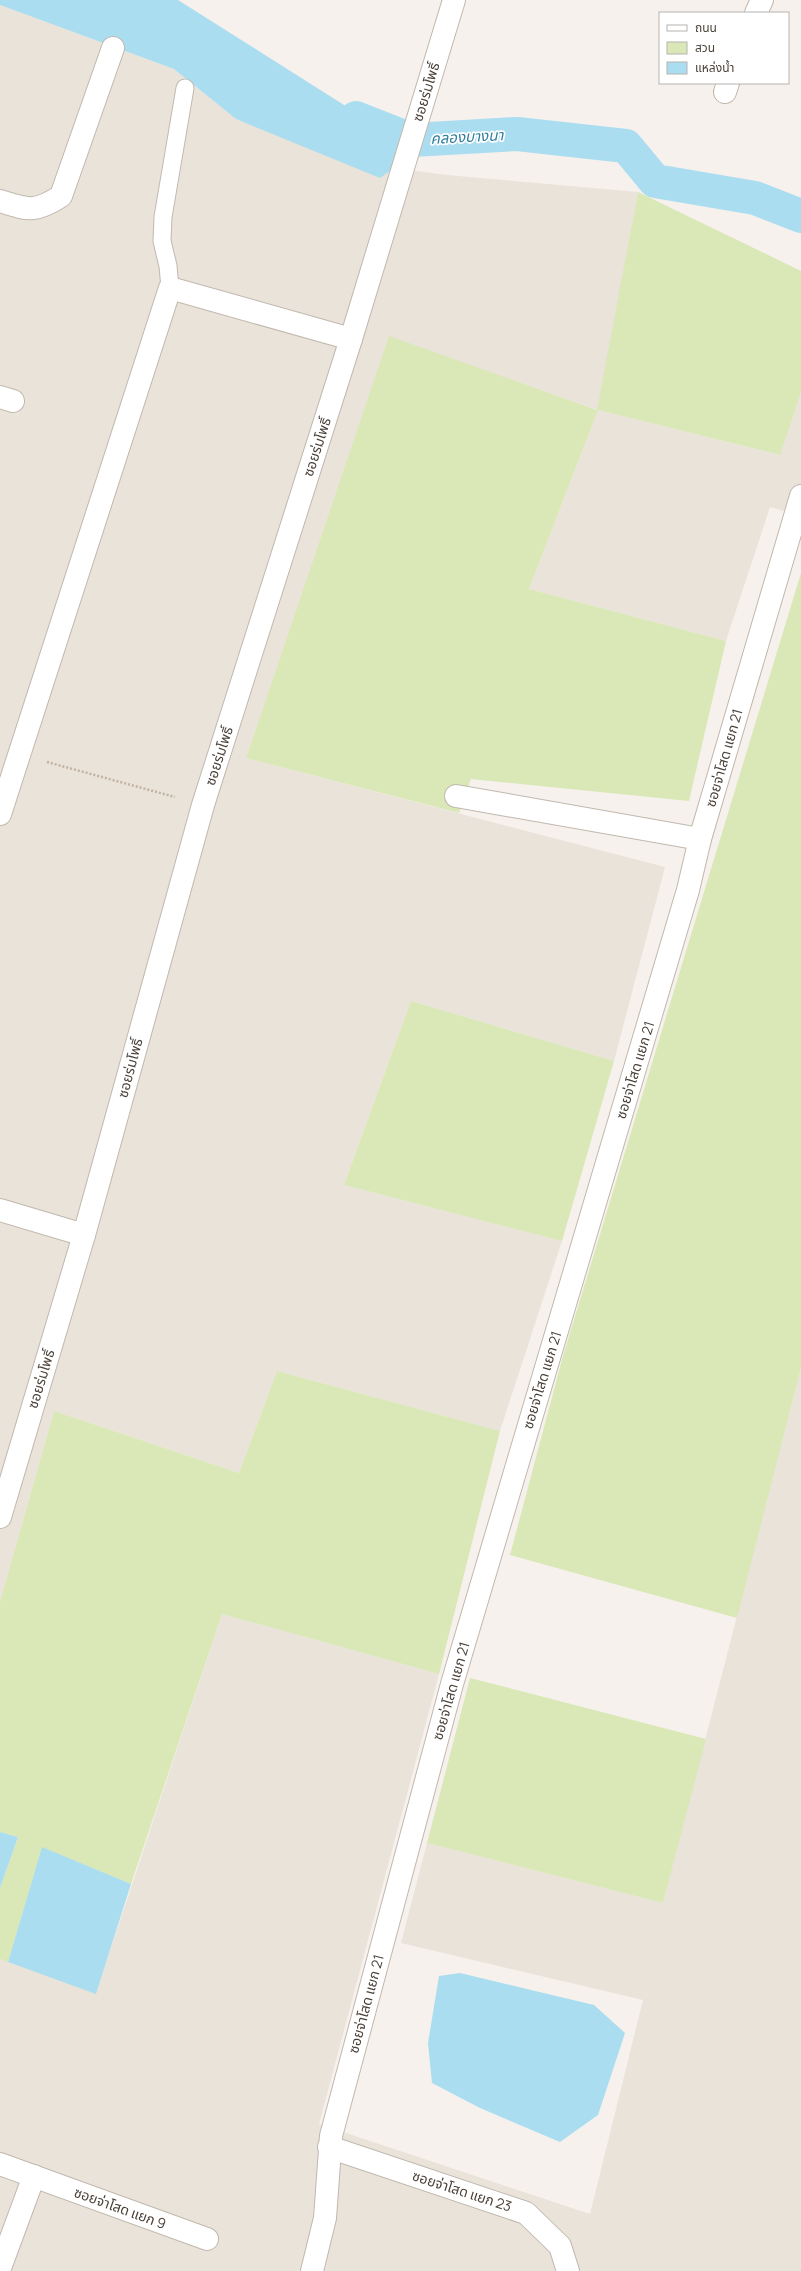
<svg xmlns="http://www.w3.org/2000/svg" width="801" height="2271" font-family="Manrope,'Noto Sans Thai',sans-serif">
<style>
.residential{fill:#e9e3da}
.green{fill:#d9e8b6}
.water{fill:#abddf0}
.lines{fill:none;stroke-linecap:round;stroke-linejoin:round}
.canal{stroke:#abddf0;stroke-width:34}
.lane-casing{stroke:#c1b8ae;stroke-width:19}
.street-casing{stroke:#c1b8ae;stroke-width:24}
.path{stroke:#c3b2a0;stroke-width:2.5;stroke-dasharray:2 2;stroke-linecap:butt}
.lane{stroke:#fff;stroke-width:17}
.street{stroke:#fff;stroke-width:22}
.labels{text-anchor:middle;stroke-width:3.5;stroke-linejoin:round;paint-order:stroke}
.street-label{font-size:14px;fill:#4a4139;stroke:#fff}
.water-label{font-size:15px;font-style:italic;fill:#2e7e9d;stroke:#fff}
</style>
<rect width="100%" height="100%" fill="#f6f1ec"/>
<g class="residential">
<polygon points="0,5 174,69 236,119 394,168 447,175 638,192 598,410 779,455 801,392 801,516 770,507 726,641 529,589 598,410 389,337 246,758 665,867 614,1061 411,1001 344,1185 562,1241 500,1431 277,1371 239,1473 54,1411 0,1602"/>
<polygon points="801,1368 801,2271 0,2271 0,1959 96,1993 222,1614 439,1674 319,2124 590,2214 643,2000 401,1943 427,1843 663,1903"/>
</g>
<g class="green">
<polygon points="638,192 801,271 801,392 780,455 598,410 529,589 726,641 689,801 471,779 459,813 246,758 389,336 597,410"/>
<polygon points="801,573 801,1368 737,1618 510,1555 563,1356"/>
<polygon points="411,1001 614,1061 562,1241 344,1185"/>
<polygon points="277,1371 500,1431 439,1674 222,1614 131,1884 42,1848 8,1962 0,1959 0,1888 18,1837 0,1832 0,1602 54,1411 239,1473"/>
<polygon points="470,1678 706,1739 663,1903 427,1843"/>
</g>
<g class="water">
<polygon points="0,0 178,0 344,105 401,124 394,168 380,178 236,119 174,69 0,5"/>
<polygon points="0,1832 18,1837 0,1888"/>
<polygon points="42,1847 131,1884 96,1994 8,1962"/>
<polygon points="460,1973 594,2005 625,2033 598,2115 560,2142 480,2108 432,2083 428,2043 439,1976"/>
</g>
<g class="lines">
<polyline class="canal" points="356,118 412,140 517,134 626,146 655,181 755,198 801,216"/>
<defs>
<polyline id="lane" points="170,288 168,266 162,241 163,217 185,88"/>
<g id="street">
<polyline points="756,13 762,0"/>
<polyline points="725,92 728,83"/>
<path d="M 0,201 C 28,210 35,213 61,196 L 113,48"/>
<polyline points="0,397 13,401"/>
<polyline points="456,796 700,839"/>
<polyline points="0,814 170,288 351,339"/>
<polyline points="0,1210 84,1235"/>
<polyline points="0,1517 84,1235 203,805 351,339 454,0"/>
<polyline points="329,2147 526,2213 560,2246 568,2271"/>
<polyline points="0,2164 207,2239"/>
<polyline points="0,2268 34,2176"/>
<polyline points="312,2271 325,2218 331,2136 452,1684 688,890 700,839 801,496"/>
</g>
</defs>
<use href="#lane" class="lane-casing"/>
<use href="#street" class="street-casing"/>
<polyline class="path" points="47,762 175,797"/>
<use href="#lane" class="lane"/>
<use href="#street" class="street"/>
</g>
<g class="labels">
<g class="street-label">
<text transform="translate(426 92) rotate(-73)" y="5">ซอยร่มโพธิ์</text>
<text transform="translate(317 447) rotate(-72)" y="5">ซอยร่มโพธิ์</text>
<text transform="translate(219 756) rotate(-72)" y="5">ซอยร่มโพธิ์</text>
<text transform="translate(724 758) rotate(-74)" y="5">ซอยจ่าโสด แยก 21</text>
<text transform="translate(130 1068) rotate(-75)" y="5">ซอยร่มโพธิ์</text>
<text transform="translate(635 1070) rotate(-73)" y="5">ซอยจ่าโสด แยก 21</text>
<text transform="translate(41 1379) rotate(-73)" y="5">ซอยร่มโพธิ์</text>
<text transform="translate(542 1380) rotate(-73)" y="5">ซอยจ่าโสด แยก 21</text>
<text transform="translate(451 1691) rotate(-74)" y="5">ซอยจ่าโสด แยก 21</text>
<text transform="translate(366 2004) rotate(-75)" y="5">ซอยจ่าโสด แยก 21</text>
<text transform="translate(462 2191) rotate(18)" y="5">ซอยจ่าโสด แยก 23</text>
<text transform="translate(120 2208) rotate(20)" y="5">ซอยจ่าโสด แยก 9</text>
</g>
<g class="water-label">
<text transform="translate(467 137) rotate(-3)" y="5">คลองบางนา</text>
</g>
</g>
<rect x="659" y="12" width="130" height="72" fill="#ffffff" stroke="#b7b3b0"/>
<rect x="667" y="25" width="20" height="6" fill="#ffffff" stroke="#b7b3b0"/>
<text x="695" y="32" font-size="12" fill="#4a4139">ถนน</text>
<rect x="667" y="42" width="20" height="12" fill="#d9e8b6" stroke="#b7b3b0"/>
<text x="695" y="52" font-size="12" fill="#4a4139">สวน</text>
<rect x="667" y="62" width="20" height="12" fill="#abddf0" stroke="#b7b3b0"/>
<text x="695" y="72" font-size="12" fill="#4a4139">แหล่งน้ำ</text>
</svg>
